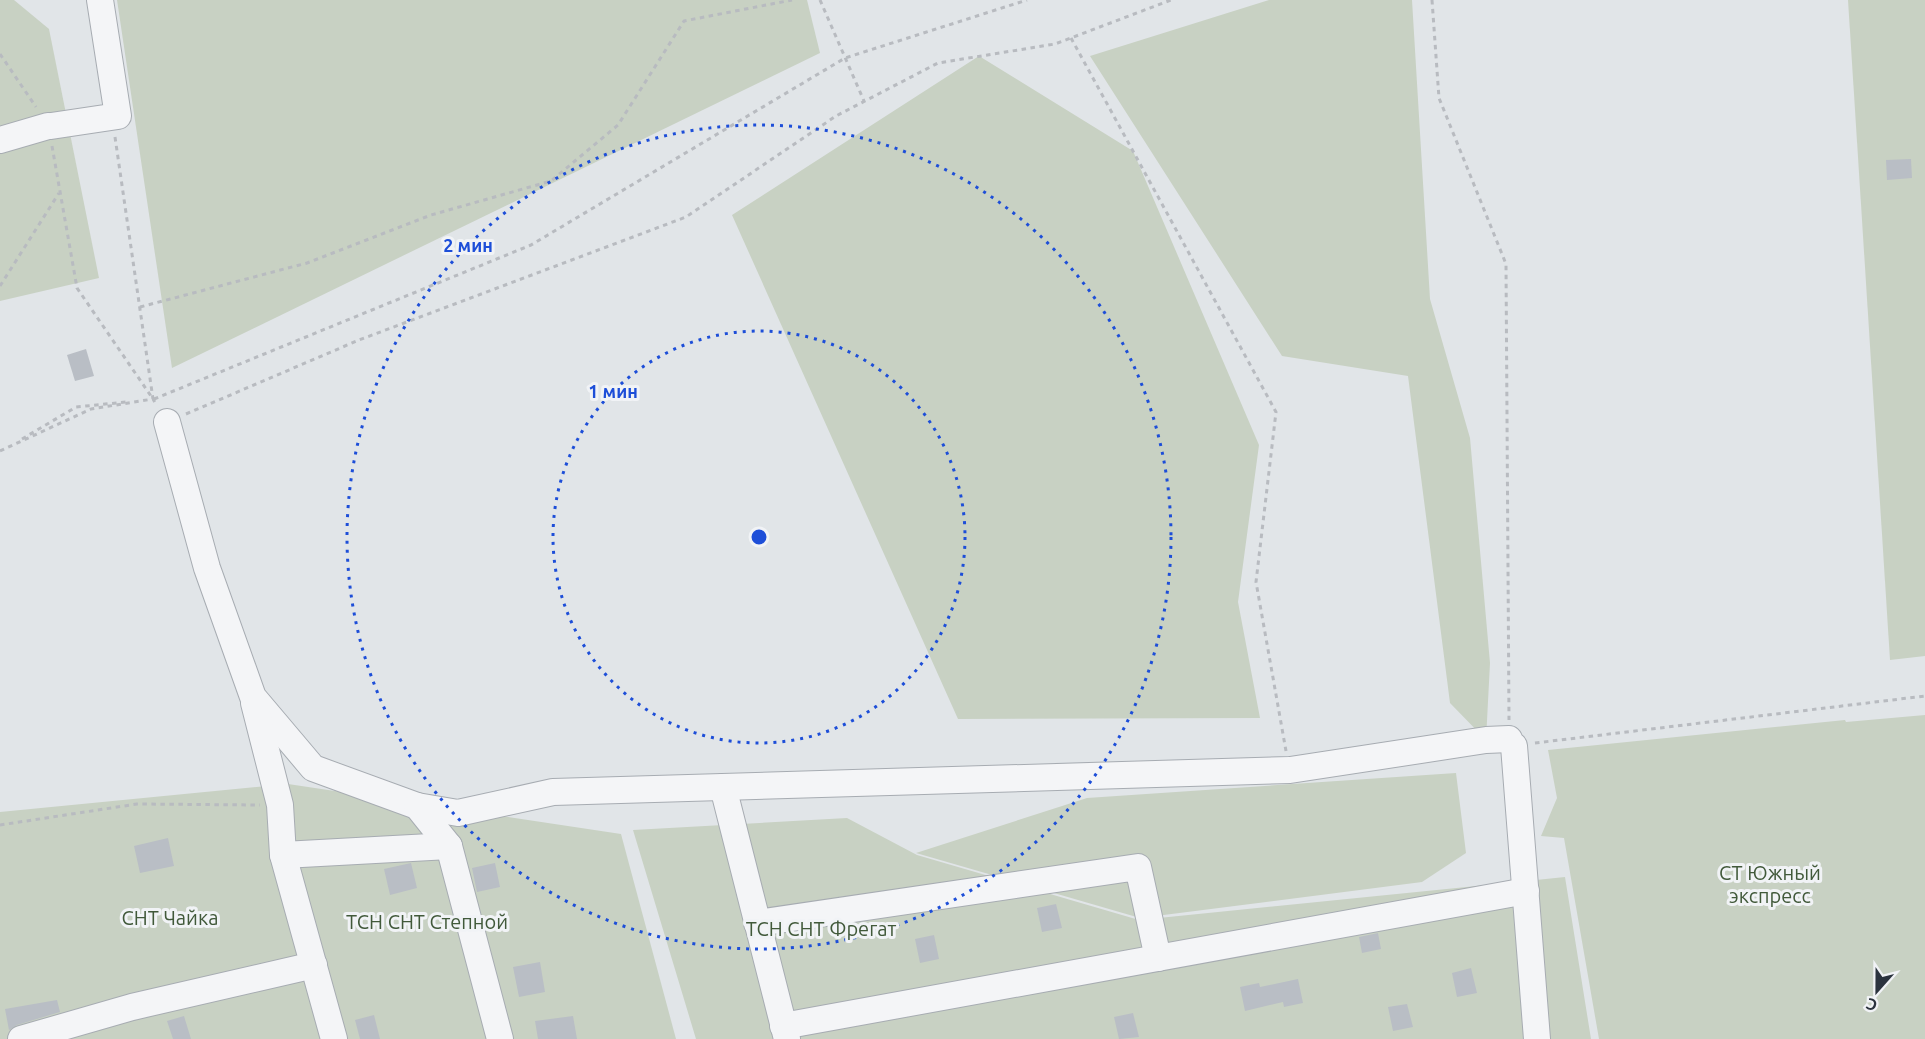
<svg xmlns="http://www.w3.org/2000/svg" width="1925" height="1039" font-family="Ubuntu,sans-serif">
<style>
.green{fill:#c8d1c3}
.building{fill:#b9bec5}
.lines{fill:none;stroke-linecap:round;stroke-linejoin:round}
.minor-casing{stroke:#a7acb2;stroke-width:28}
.path{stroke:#b8bbc0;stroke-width:3;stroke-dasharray:4.5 4.5;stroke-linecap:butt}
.minor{stroke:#f4f5f7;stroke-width:26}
.ring{fill:none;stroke:#1d4ed8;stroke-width:3;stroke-dasharray:3 6}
.labels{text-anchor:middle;stroke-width:6;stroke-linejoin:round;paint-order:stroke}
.park-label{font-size:20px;fill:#41593a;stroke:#f1f3f6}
.centre{fill:#1d4ed8;stroke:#f1f3f6;stroke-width:3}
.ring-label{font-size:18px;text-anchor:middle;font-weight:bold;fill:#1d4ed8;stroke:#f1f3f6;stroke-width:6;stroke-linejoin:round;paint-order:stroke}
</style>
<rect width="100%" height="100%" fill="#e1e5e8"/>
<g class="green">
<polygon points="0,0 14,0 49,29 99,278 0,301"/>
<polygon points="117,0 807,0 820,53 172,368"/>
<polygon points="1269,0 1412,0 1430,299 1470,438 1490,663 1486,740 1450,703 1408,376 1282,356 1090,56"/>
<polygon points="1848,0 1925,0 1925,656 1890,660"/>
<polygon points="979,56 1133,151 1259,445 1238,602 1260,718 958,719 732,215"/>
<polygon points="1925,715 1925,1039 1599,1039 1564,838 1541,836 1557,798 1548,750 1845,720 1846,722"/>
<polygon points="1456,773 1466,853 1422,882 1140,918 916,853 1087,798"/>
<polygon points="268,781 621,834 676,1039 336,1039"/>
<polygon points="267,786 330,1039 0,1039 0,812"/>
<polygon points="847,818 917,855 1139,920 1565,877 1591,1039 696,1039 633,830"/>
</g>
<g class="building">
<polygon points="1911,159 1912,178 1887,180 1886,160"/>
<polygon points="86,349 94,376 75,381 67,355"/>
<polygon points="168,838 174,866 140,873 134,846"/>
<polygon points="411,863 417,888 390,895 384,869"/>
<polygon points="495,863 500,887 477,892 472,868"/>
<polygon points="1056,904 1062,928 1042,932 1037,908"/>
<polygon points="1378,933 1381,949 1362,953 1359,937"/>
<polygon points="934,935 939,959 920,963 915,939"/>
<polygon points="540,962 545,992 519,997 513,967"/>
<polygon points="1471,968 1477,993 1457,997 1452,973"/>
<polygon points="1298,979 1303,1003 1284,1007 1283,1002 1245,1011 1240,987 1259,983 1260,987"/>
<polygon points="57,1000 60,1012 17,1025 9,1030 5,1009"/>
<polygon points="1407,1004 1413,1027 1393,1031 1388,1007"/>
<polygon points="1133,1013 1139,1037 1119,1039 1114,1017"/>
<polygon points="374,1015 380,1039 360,1039 355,1020"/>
<polygon points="184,1016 191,1039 173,1039 167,1021"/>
<polygon points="573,1016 577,1039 538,1039 535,1021"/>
</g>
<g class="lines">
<defs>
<g id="minor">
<polyline points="51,126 118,116 100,0"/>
<polyline points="0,140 48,126"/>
<polyline points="167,422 207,568 253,697 313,768 417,806 458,813 553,792 1290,770 1486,740 1509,739"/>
<polyline points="254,703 280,805 283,855 334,1039"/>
<polyline points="1514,746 1537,1039"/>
<polyline points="723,787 787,1039"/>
<polyline points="417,806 449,846 500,1039"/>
<polyline points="283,855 449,846"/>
<polyline points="757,923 1138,867 1158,958"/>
<polyline points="783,1026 1526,891"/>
<polyline points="21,1039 132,1007 314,965"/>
</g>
</defs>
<use href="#minor" class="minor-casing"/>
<g class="path">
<polyline points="820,0 864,101"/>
<polyline points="1432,0 1439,98 1506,264 1509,720"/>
<polyline points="1071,38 1276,412 1256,582 1286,751"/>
<polyline points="0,54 36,107"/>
<polyline points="115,137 153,399"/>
<polyline points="52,146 77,288 153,399"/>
<polyline points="0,286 59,193"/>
<polyline points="140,307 307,263 431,215 551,181 618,125 684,21 792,0"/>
<polyline points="154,399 531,245 845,58 1027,0"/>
<polyline points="186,414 359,340 686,217 836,116 938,63 1055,44 1171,0"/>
<polyline points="22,439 76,407 126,402"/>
<polyline points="0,451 91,409 153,399 157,406"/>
<polyline points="1535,743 1925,696"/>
<polyline points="0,825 137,804 260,805"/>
</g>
<use href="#minor" class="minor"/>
</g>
<g class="ring">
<circle cx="759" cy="537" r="206"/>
<circle cx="759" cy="537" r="412"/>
</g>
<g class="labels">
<g class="park-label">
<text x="1770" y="880">СТ Южный<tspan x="1770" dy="23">экспресс</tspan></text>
<text x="170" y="925">СНТ Чайка</text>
<text x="427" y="929">ТСН СНТ Степной</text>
<text x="821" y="936">ТСН СНТ Фрегат</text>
</g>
</g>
<circle cx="759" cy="537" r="9" class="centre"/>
<g class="ring-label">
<text x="468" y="252">2 мин</text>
<text x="613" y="398">1 мин</text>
</g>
<g transform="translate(1877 991) rotate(201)" stroke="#f1f3f6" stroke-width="4.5" paint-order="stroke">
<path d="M0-4.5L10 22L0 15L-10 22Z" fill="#2b333e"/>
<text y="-9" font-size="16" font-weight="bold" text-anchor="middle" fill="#2b333e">С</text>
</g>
</svg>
